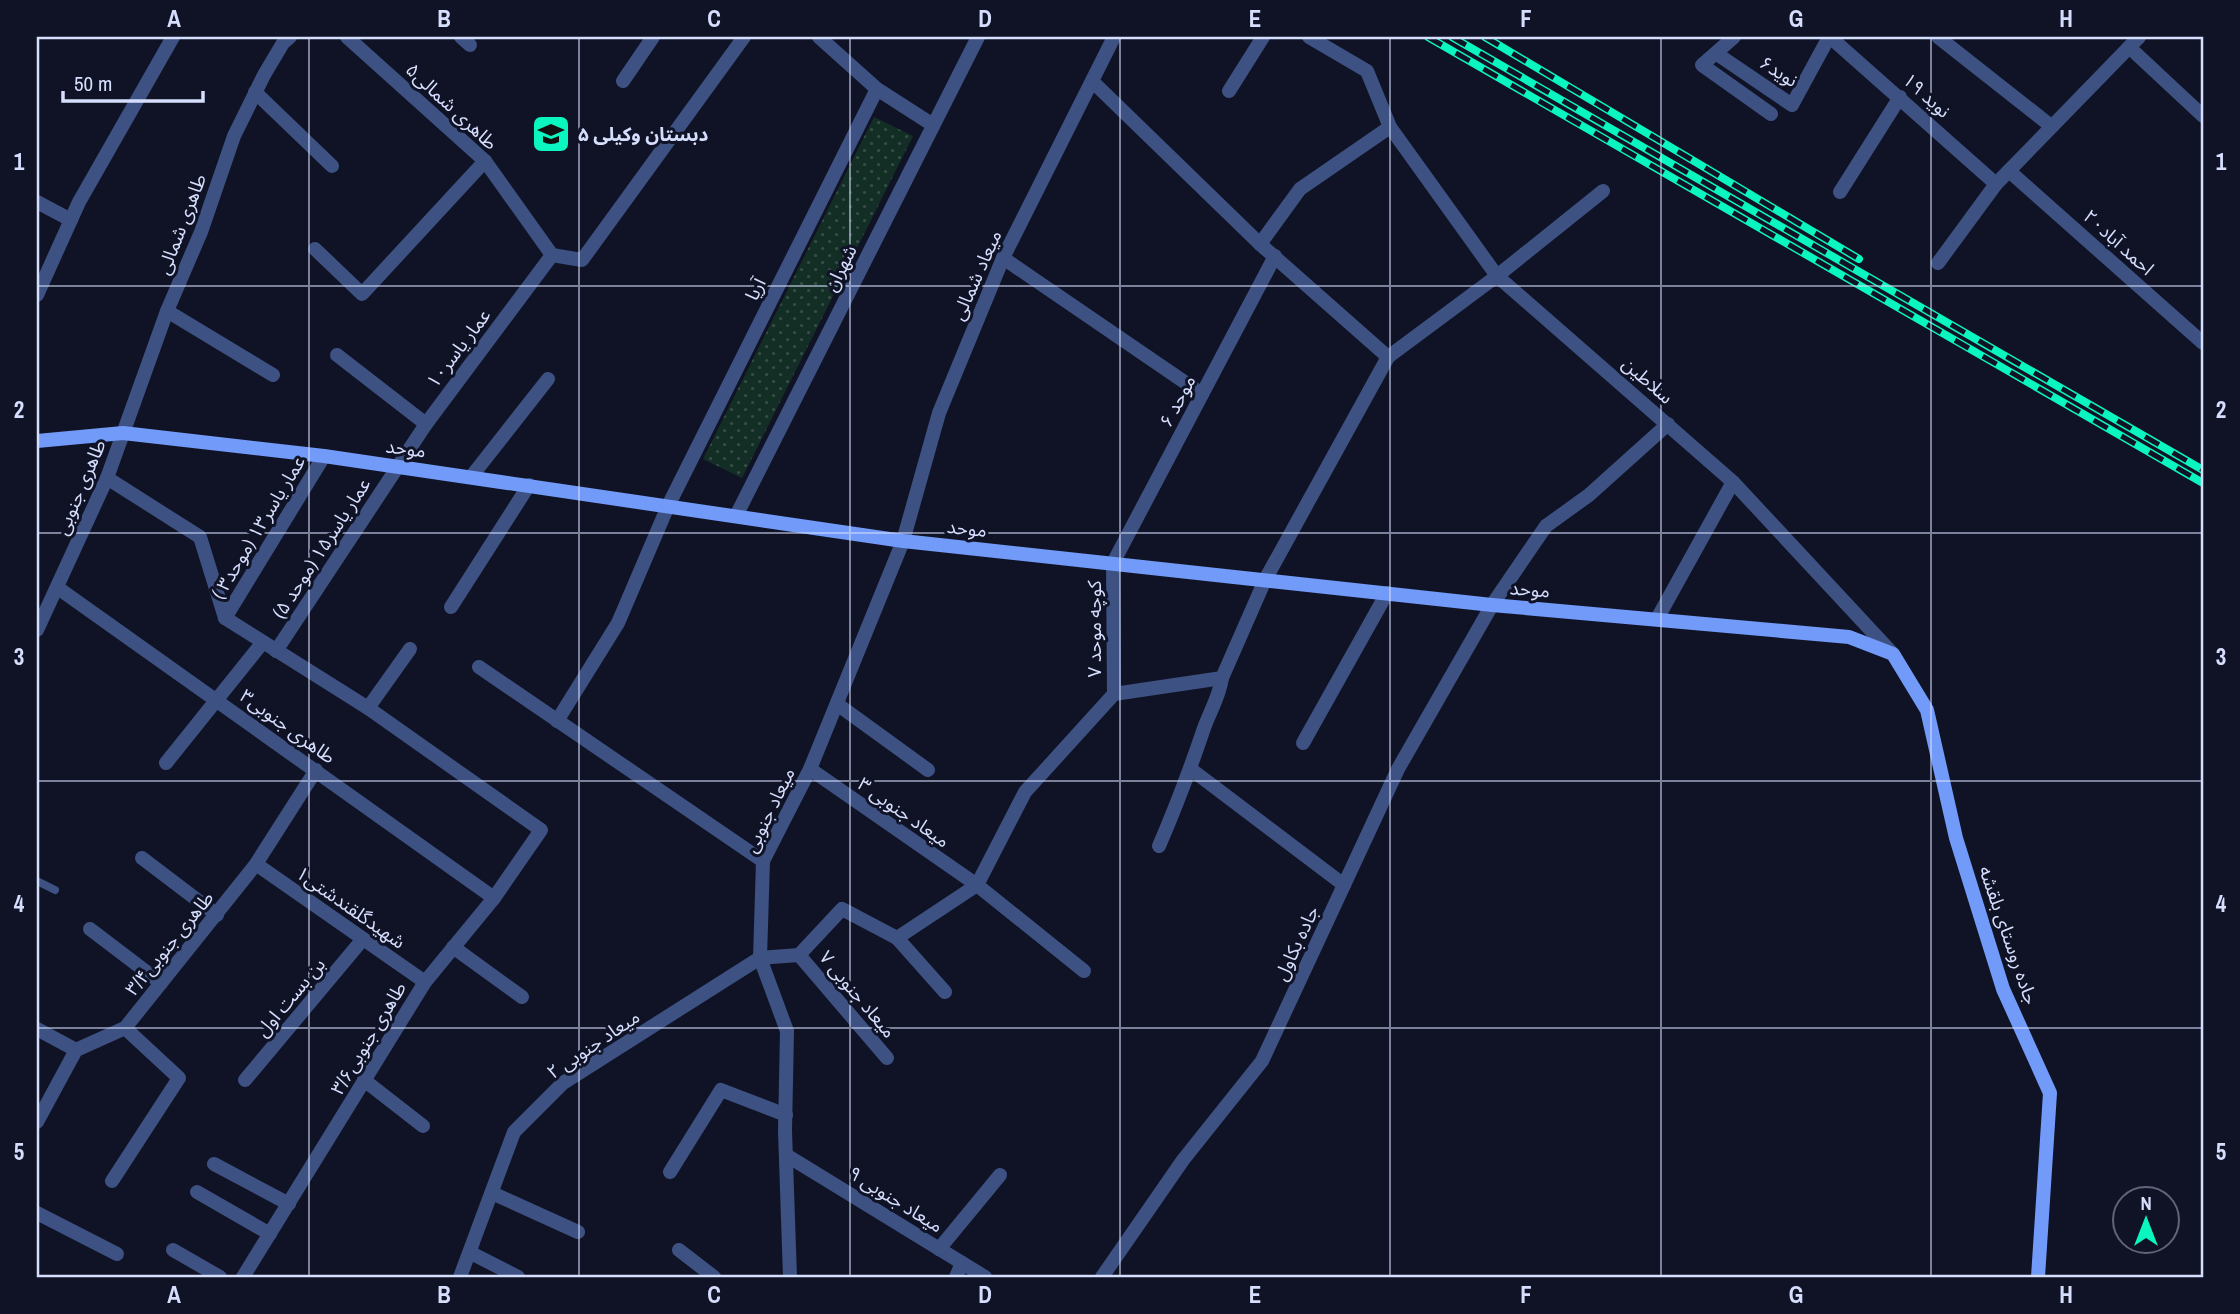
<svg xmlns="http://www.w3.org/2000/svg" width="2240" height="1314" font-family="'Archivo Narrow','Noto Sans Arabic',sans-serif">
<style>
.green{fill:url(#green-dots)}
.lines{fill:none;stroke-linecap:round;stroke-linejoin:round}
.lane{stroke:#3d5182;stroke-width:8}
.street{stroke:#3d5182;stroke-width:14}
.secondary{stroke:#719af9;stroke-width:14}
.rail-casing{stroke:#0af5bf;stroke-width:8}
.rail{stroke:#101325;stroke-width:5;stroke-dasharray:16;stroke-linecap:butt}
.grid{fill:none;stroke:#d6defd;stroke-width:2;stroke-opacity:0.55}
.labels{text-anchor:middle;stroke-width:6;stroke-linejoin:round;paint-order:stroke}
.street-label{font-size:19px;fill:#d6defd;stroke:#101325}
.poi-label{font-size:19px;font-weight:bold;fill:#d6defd;stroke:#101325;text-anchor:start}
.neatline{fill:none;stroke:#d6defd;stroke-width:2.5}
.grid-label{font-size:23px;text-anchor:middle;font-weight:bold;fill:#d6defd}
</style>
<defs>
<pattern id="green-dots" width="8" height="8" patternUnits="userSpaceOnUse" patternTransform="scale(1.75)"><rect width="8" height="8" fill="#132f25"/><path d="M2 2h.1M6 6h.1" fill="none" stroke="#354d46" stroke-width="1.8" stroke-linecap="round"/></pattern>
</defs>
<rect width="100%" height="100%" fill="#101325"/>
<polygon class="green" points="874,117 913,136 742,478 703,459"/>
<g class="lines">
<polyline class="lane" points="37,881 55,890"/>
<g class="street">
<polyline points="347,37 485,161 552,255 582,260 744,37"/>
<polyline points="461,37 470,45"/>
<polyline points="819,37 877,89 933,125"/>
<polyline points="1309,37 1367,71 1390,127 1497,276 1733,482 1893,654"/>
<polyline points="1734,37 1702,65 1771,114"/>
<polyline points="1830,37 1996,184"/>
<polyline points="1938,37 2051,126"/>
<polyline points="2129,47 2203,116"/>
<polyline points="1717,54 1792,105 1829,37"/>
<polyline points="623,81 653,37"/>
<polyline points="1229,91 1263,37"/>
<polyline points="255,92 332,166"/>
<polyline points="2009,171 2203,343"/>
<polyline points="1840,192 1900,97"/>
<polyline points="37,202 71,220"/>
<polyline points="1260,244 1300,189 1390,127"/>
<polyline points="315,249 362,294 485,161"/>
<polyline points="1003,258 1202,394"/>
<polyline points="1938,263 1996,184 2139,37"/>
<polyline points="37,295 79,202 173,37"/>
<polyline points="167,311 273,375"/>
<polyline points="337,355 426,424"/>
<polyline points="1388,357 1497,276 1603,191"/>
<polyline points="471,477 548,379"/>
<polyline points="107,478 200,537 225,618"/>
<polyline points="736,516 978,37"/>
<polyline points="58,588 494,898"/>
<polyline points="451,607 529,485"/>
<polyline points="225,618 368,708 541,830 494,898 425,982 243,1277"/>
<polyline points="225,618 324,456"/>
<polyline points="1657,619 1733,482"/>
<polyline points="37,630 107,478 167,311 201,232 234,136 264,75 283,43 290,37"/>
<polyline points="276,651 426,424 552,255"/>
<polyline points="479,667 763,861"/>
<polyline points="1114,694 1113,563 1275,256"/>
<polyline points="837,704 928,770"/>
<polyline points="368,708 410,649"/>
<polyline points="557,721 618,623 668,506 877,89"/>
<polyline points="1303,743 1387,593"/>
<polyline points="166,763 263,642"/>
<polyline points="810,769 977,885 1084,971"/>
<polyline points="1192,770 1344,885"/>
<path d="M 1159,846 C 1175,809 1189,772 1202,734 C 1208,714 1219,699 1222,678"/>
<polyline points="142,858 217,915"/>
<polyline points="256,864 425,982"/>
<polyline points="90,929 161,983"/>
<polyline points="897,938 945,992"/>
<polyline points="453,947 522,997"/>
<polyline points="799,955 887,1058"/>
<polyline points="37,1029 76,1050"/>
<polyline points="245,1080 363,939"/>
<polyline points="364,1080 423,1126"/>
<polyline points="37,1122 76,1050 125,1028 256,864 316,770"/>
<polyline points="786,1155 985,1277"/>
<polyline points="214,1164 289,1204"/>
<polyline points="670,1172 721,1090 786,1115"/>
<polyline points="112,1181 179,1078 125,1028"/>
<polyline points="197,1192 270,1234"/>
<polyline points="492,1193 578,1232"/>
<polyline points="37,1213 117,1254"/>
<polyline points="939,1249 1000,1175"/>
<polyline points="173,1250 220,1277"/>
<polyline points="679,1250 714,1277"/>
<polyline points="471,1253 518,1277"/>
<polyline points="460,1277 514,1132 563,1083 760,958 799,955 842,909 897,938 977,885 1025,792 1114,694 1222,678 1265,580 1388,357 1260,244 1092,81"/>
<polyline points="790,1277 785,1131 787,1031 760,958 763,861 810,769 903,541 939,413 1003,258 1114,37"/>
<polyline points="956,1277 962,1263"/>
<polyline points="1102,1277 1183,1160 1262,1061 1398,769 1492,605 1546,526 1589,495 1668,424"/>
</g>
<polyline class="secondary" points="37,441 123,433 324,456 903,541 1492,605 1849,637 1893,654 1927,710 1956,838 2003,989 2050,1093 2038,1277"/>
<defs>
<g id="rail">
<polyline points="1428,37 2203,483"/>
<polyline points="1452,37 2203,470"/>
<polyline points="1485,37 1859,259"/>
</g>
</defs>
<use href="#rail" class="rail-casing"/>
<use href="#rail" class="rail"/>
</g>
<path class="grid" d="M 309,37 L 309,1277M 579,37 L 579,1277M 850,37 L 850,1277M 1120,37 L 1120,1277M 1390,37 L 1390,1277M 1661,37 L 1661,1277M 1931,37 L 1931,1277M 37,286 L 2203,286M 37,533 L 2203,533M 37,781 L 2203,781M 37,1028 L 2203,1028"/>
<defs>
<symbol id="school-square" viewBox="-11 -11 22 22"><rect x="-9" y="-9" width="18" height="18" rx="4" fill="#0af5bf" stroke="#101325"/><path d="M0-5L7-2L0 1L-7-2ZM-4 1L0 2.5L4 1V4Q0 6-4 4Z" fill="#111"/></symbol>
</defs>
<g fill-rule="evenodd">
<use href="#school-square" x="529" y="112" width="44" height="44"/>
</g>
<g class="labels">
<g class="street-label">
<text transform="translate(1779 71) rotate(32)" y="7">نوید۶</text>
<text transform="translate(1927 95) rotate(42)" y="7">نوید ۱۹</text>
<text transform="translate(452 106) rotate(43)" y="7">طاهری شمالی۵</text>
<text transform="translate(181 224) rotate(-69)" y="7">طاهری شمالی</text>
<text transform="translate(2119 242) rotate(42)" y="7">احمد آباد۲۰</text>
<text transform="translate(840 268) rotate(-63)" y="7">شهران</text>
<text transform="translate(976 275) rotate(-66)" y="7">میعاد شمالی</text>
<text transform="translate(755 289) rotate(-63)" y="7">آریا</text>
<text transform="translate(458 348) rotate(-53)" y="7">عمار یاسر۱۰</text>
<text transform="translate(1648 380) rotate(41)" y="7">سلاطین</text>
<text transform="translate(1177 401) rotate(-62)" y="7">موحد ۶</text>
<text transform="translate(406 448) rotate(8)" y="7">موحد</text>
<text transform="translate(80 487) rotate(-67)" y="7">طاهری جنوبی</text>
<text transform="translate(258 527) rotate(-59)" y="7">عمار یاسر۱۳ (موحد۳ )</text>
<text transform="translate(967 528) rotate(6)" y="7">موحد</text>
<text transform="translate(321 548) rotate(-57)" y="7">عمار یاسر۱۵ (موحد ۵)</text>
<text transform="translate(1530 589) rotate(5)" y="7">موحد</text>
<text transform="translate(1094 629) rotate(-90)" y="7">کوچه موحد ۷</text>
<text transform="translate(288 726) rotate(36)" y="7">طاهری جنوبی۳</text>
<text transform="translate(769 810) rotate(-64)" y="7">میعاد جنوبی</text>
<text transform="translate(904 812) rotate(35)" y="7">میعاد جنوبی ۳</text>
<text transform="translate(351 907) rotate(35)" y="7">شهیدگلقندشتی۱</text>
<text transform="translate(2009 935) rotate(71)" y="7">جاده روستای بلقشه</text>
<text transform="translate(169 943) rotate(-51)" y="7">طاهری جنوبی۳/۴</text>
<text transform="translate(1296 943) rotate(-65)" y="7">جاده بکاول</text>
<text transform="translate(858 994) rotate(50)" y="7">میعاد جنوبی ۷</text>
<text transform="translate(290 997) rotate(-50)" y="7">بن بست اول</text>
<text transform="translate(368 1038) rotate(-59)" y="7">طاهری جنوبی۳/۶</text>
<text transform="translate(593 1044) rotate(-34)" y="7">میعاد جنوبی ۲</text>
<text transform="translate(896 1199) rotate(32)" y="7">میعاد جنوبی ۹</text>
</g>
<g class="poi-label">
<text x="578" y="141">دبستان وکیلی ۵</text>
</g>
</g>
<rect width="2240" height="1314" fill="none" stroke="#101325" stroke-width="77"/>
<g transform="translate(2146 1220)"><circle r="33" fill="#101325" stroke="#5f647b" stroke-width="2"/>
<path d="M0-5L12 26L0 18L-12 26Z" fill="#0af5bf"/>
<text y="-10" font-size="19" font-weight="bold" text-anchor="middle" fill="#d6defd">N</text>
</g>
<path d="M63 91v10h140v-10" fill="none" stroke="#d6defd" stroke-width="3.5"/>
<text x="74" y="91" font-size="21" fill="#d6defd" stroke="#101325" stroke-width="5" paint-order="stroke">50 m</text>
<rect x="38" y="38" width="2164" height="1238" class="neatline"/>
<g class="grid-label">
<text x="174" y="27">A</text>
<text x="444" y="27">B</text>
<text x="714" y="27">C</text>
<text x="985" y="27">D</text>
<text x="1255" y="27">E</text>
<text x="1526" y="27">F</text>
<text x="1796" y="27">G</text>
<text x="2066" y="27">H</text>
<text x="19" y="170">1</text>
<text x="2221" y="170">1</text>
<text x="19" y="418">2</text>
<text x="2221" y="418">2</text>
<text x="19" y="665">3</text>
<text x="2221" y="665">3</text>
<text x="19" y="912">4</text>
<text x="2221" y="912">4</text>
<text x="19" y="1160">5</text>
<text x="2221" y="1160">5</text>
<text x="174" y="1303">A</text>
<text x="444" y="1303">B</text>
<text x="714" y="1303">C</text>
<text x="985" y="1303">D</text>
<text x="1255" y="1303">E</text>
<text x="1526" y="1303">F</text>
<text x="1796" y="1303">G</text>
<text x="2066" y="1303">H</text>
</g>
</svg>
